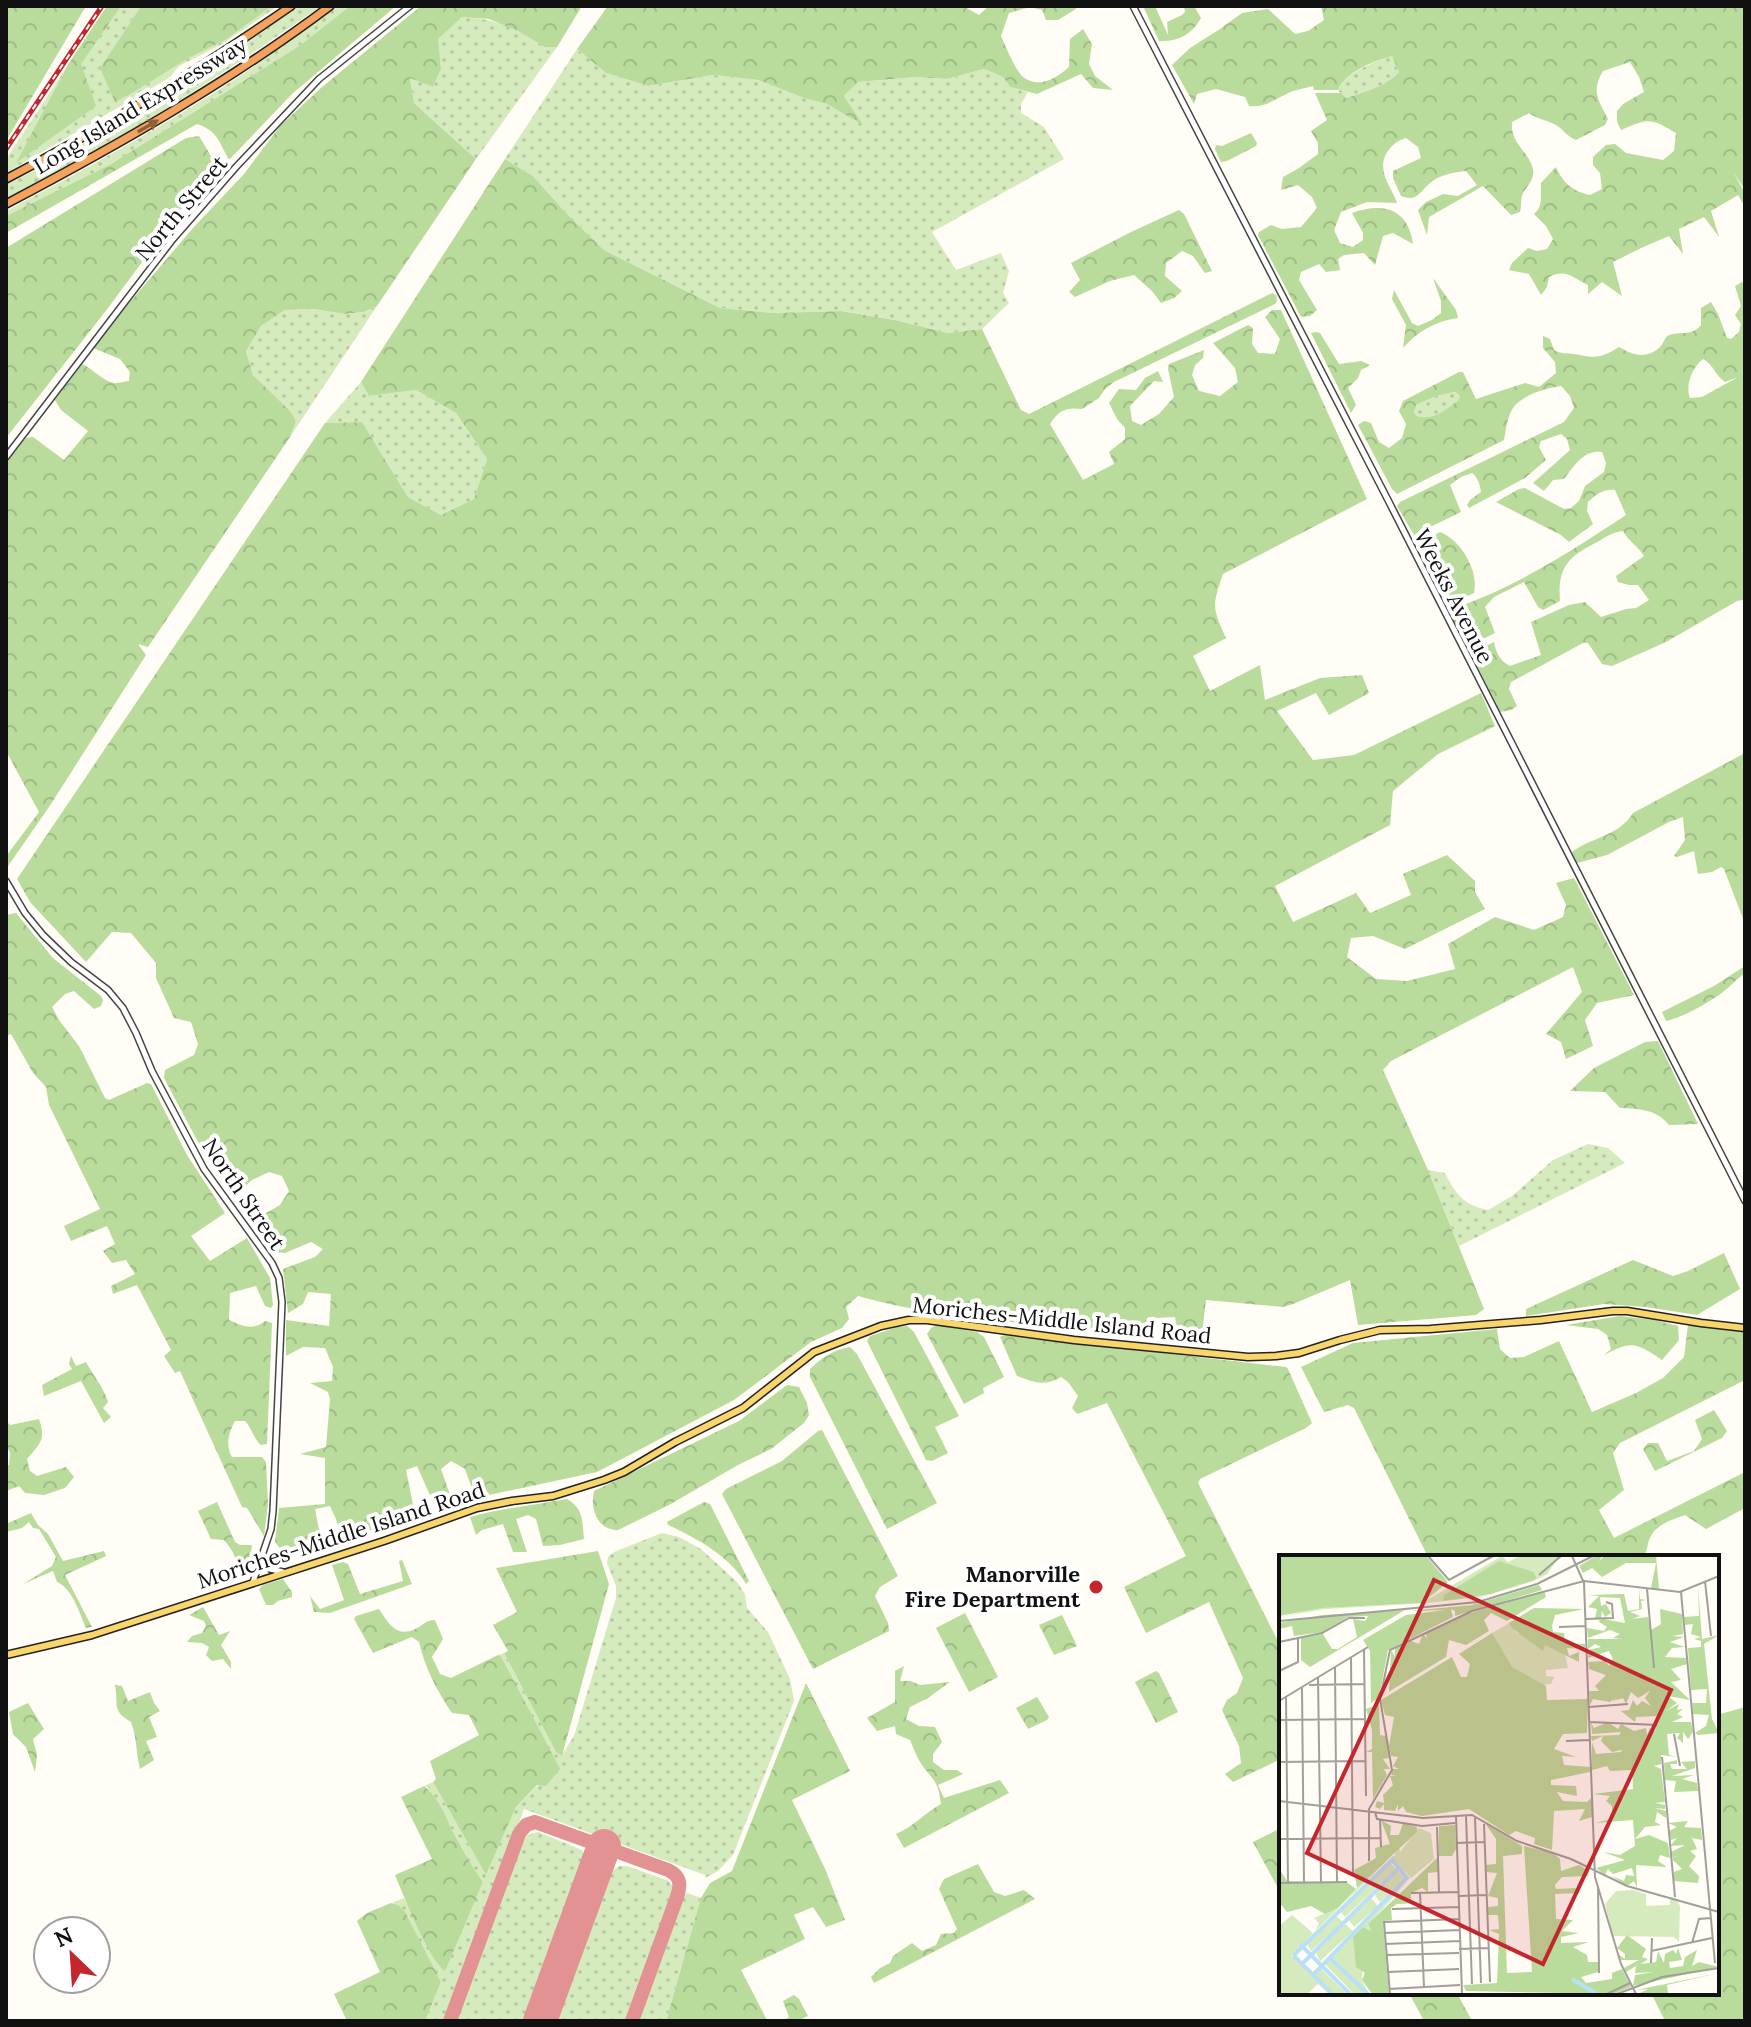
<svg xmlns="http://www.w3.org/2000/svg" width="1751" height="2027" font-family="Lora,serif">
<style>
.grass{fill:url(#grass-dots)}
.forest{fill:url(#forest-crowns);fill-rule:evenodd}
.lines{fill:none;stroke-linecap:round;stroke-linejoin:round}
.taxiway{stroke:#e29292;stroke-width:14}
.runway{stroke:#e29292;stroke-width:34}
.minor-casing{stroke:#444;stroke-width:8}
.major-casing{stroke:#222;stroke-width:9}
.highway-casing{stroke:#222;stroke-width:10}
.minor{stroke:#fff;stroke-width:5}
.major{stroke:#f9d66b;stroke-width:6}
.highway{stroke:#f5a25d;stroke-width:7}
.rail-casing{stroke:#c4262e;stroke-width:5}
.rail{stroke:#fff;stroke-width:2;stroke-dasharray:6;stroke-linecap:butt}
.oneway{fill:#8e613b}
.poi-dot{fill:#c4262e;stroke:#fff;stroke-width:3}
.labels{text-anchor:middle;stroke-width:8;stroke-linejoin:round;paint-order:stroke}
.street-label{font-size:22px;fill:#111;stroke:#fff}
.poi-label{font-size:22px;font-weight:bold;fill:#111;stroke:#fff;text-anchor:end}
.inset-river{fill:none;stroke:#b9e0f7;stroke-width:4}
.inset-road{fill:none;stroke:#a09f9a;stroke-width:2}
.view{fill:#c4262e;fill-opacity:0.15;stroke:#c4262e;stroke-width:4}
.inset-edge{fill:none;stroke:#111;stroke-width:4}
</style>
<defs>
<pattern id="grass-dots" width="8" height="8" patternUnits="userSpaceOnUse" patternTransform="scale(2)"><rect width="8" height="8" fill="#d5ebbd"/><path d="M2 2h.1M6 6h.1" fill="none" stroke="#b6c8a1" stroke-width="1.8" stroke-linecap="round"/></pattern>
<pattern id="forest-crowns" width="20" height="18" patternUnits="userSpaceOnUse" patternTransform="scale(2)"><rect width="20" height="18" fill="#b9dc9c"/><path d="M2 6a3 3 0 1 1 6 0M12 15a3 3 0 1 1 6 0" fill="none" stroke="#9ebc85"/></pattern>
</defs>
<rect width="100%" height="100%" fill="#fffdf5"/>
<g class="grass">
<polygon points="107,6 141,6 100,68 134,92 189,58 227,39 272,6 278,6 222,44 179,66 169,78 6,173 6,159"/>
<path d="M 299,6 L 321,6 C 219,78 117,142 6,199 L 6,185 C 105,135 206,72 299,6 Z"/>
<path d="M 338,6 L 350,6 L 299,46 L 111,164 L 6,216 L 6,211 C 80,172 153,132 223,87 C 262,62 300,33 338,6 Z"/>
<path d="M 462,17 C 483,18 495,21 514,29 C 531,36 538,48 557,47 L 476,159 L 414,103 L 410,77 L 433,87 L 441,69 L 437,39 Z"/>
<polygon points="577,49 606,73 648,86 713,75 758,80 804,98 827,104 861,123 844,96 858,82 916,77 947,79 984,69 1003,77 1010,87 1028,92 1021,104 1021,113 1044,127 1064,159 932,232 956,270 1001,253 1009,271 1003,293 1009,303 982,329 948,333 895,320 842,311 774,313 720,308 604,250 566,213 533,176 505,159"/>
<path d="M 1392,55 L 1399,72 C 1387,87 1363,92 1345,98 L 1338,90 C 1344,73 1375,62 1392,55 Z"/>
<polygon points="377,306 290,437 296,421 289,411 253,375 246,350 261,326 285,310 314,309 344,314 364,312"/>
<polygon points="361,382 369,396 416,390 456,413 487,459 474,499 441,515 408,497 362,422 325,423"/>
<path d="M 1455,392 L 1460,396 L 1459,401 C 1444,410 1434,421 1417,416 L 1414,411 L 1416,405 L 1436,396 Z"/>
<path d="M 1588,1144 L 1608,1148 L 1625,1163 L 1459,1246 L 1428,1170 L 1445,1173 C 1456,1195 1464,1205 1488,1210 L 1512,1196 L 1553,1160 Z"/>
<polygon points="662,1533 679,1537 701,1549 737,1582 745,1594 747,1608 768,1632 790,1679 794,1701 733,1855 718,1871 705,1878 705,1875 524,1809 447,2021 425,2021 441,1982 398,1905 392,1903 404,1898 407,1904 471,1909 483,1882 471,1864 428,1787 424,1786 433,1782 486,1875 516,1807 557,1766 501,1656 498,1655 504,1653 556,1752 562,1755 574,1736 616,1598 616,1586 607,1563 608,1557 614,1552"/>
<polygon points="538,1832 582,1850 587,1858 586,1868 529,2021 457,2021 522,1842 529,1834"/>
<polygon points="619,1866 627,1866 669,1881 673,1887 674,1894 628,2021 553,2021 604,1878"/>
<polygon points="687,1893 701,1898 666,2021 638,2021 683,1896"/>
</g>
<g class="forest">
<polygon points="6,6 86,6 6,141"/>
<polygon points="107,6 121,6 81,64 96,106 16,163 69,63"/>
<polygon points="141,6 272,6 227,39 189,58 134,92 115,102 100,68"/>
<path d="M 350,6 L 396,6 L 292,94 L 229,160 C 219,142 218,131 197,124 L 6,233 L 6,216 L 111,164 L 299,46 Z"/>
<path d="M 421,6 L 582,6 L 557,47 L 545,47 L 518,31 L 489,19 L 462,17 L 438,39 L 441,69 L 433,87 L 410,78 L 414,103 L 476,159 L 377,306 L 364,312 L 344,314 L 314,309 L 285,310 L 261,326 L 246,351 L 253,375 L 290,411 L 296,421 L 290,437 L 148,647 L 138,644 L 146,655 L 49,807 L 6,869 L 6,853 L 7,855 L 39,812 L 6,751 L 6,463 L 26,438 L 33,437 L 64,460 L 88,431 L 61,410 L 55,400 L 82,364 C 92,368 104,382 114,383 C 115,384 127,381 129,381 L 130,372 L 120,359 L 93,348 L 101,336 L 193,228 L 244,174 L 280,126 L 322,87 Z"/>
<path d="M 608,6 L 963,6 L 979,15 L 989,6 L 1074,6 L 1076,9 L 1058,20 L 1046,20 L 1042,10 L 1030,7 L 1009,13 L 1001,36 C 1005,45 1016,71 1022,76 C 1038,90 1057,78 1069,67 L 1070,39 L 1083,29 L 1092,44 L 1089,64 L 1095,76 L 1113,90 L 1093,88 L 1081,74 L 1037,94 L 1010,87 L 1003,77 L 984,69 L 947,79 L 916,77 L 858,82 L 844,96 L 863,125 L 827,104 L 804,98 L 758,80 L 713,75 L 648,86 L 606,73 L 577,49 Z"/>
<path d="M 1143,6 L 1155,6 L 1168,35 L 1167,22 L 1182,15 L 1185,12 L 1184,6 L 1194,6 L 1201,18 C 1192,35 1177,42 1159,41 Z"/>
<path d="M 1321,6 L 1745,6 L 1745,56 L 1743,59 L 1745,60 L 1745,190 L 1733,172 L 1745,193 L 1745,207 L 1738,195 L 1711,211 L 1719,237 L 1704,217 L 1679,229 L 1683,254 L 1669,236 L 1641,248 L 1613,262 L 1622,296 L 1602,282 L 1588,294 L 1588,285 C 1574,278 1565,268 1549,277 L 1547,287 L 1541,295 L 1529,274 L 1509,270 L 1512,263 L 1528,248 L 1537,251 L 1547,249 L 1553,239 L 1546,226 L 1534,214 C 1544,205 1540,195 1541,183 L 1556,167 C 1563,183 1572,191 1590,195 L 1602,189 L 1600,173 L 1593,165 L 1593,157 L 1606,145 L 1615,144 L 1626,153 L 1663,160 L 1674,151 L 1676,133 C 1650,118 1649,118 1621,130 L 1617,122 L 1617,111 L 1623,104 L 1644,92 L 1639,77 L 1630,62 L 1603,71 C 1591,92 1598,99 1608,119 L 1605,125 L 1576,140 C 1567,137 1563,128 1554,124 C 1544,119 1539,120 1529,113 L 1512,122 C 1510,144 1529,151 1533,169 C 1535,179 1527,186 1523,193 C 1520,199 1522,206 1520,212 L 1511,215 L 1483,186 L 1429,217 L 1427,235 L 1418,210 L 1426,202 L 1443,194 L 1458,196 L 1477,185 L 1466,171 C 1454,172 1438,175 1429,184 C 1419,193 1417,202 1401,196 L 1393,178 L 1393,171 L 1421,158 L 1418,147 L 1406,138 C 1391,142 1380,157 1384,173 C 1386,183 1394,193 1397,203 L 1367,202 L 1341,212 L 1334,230 L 1340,243 L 1353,247 L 1363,240 L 1363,233 L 1352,213 C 1383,202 1408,208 1413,244 L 1393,233 L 1383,236 L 1375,265 L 1364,253 L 1344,255 L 1338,259 L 1340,270 L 1326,272 L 1319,264 L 1301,272 L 1299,280 L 1317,310 L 1310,316 L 1301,317 L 1258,235 L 1259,232 L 1271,225 L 1282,229 L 1301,227 L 1317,208 L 1312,197 L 1298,185 L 1281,190 L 1283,177 L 1299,168 L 1318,154 L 1318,143 L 1311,131 L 1327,120 L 1315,93 L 1341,93 L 1346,98 C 1363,92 1386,87 1399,72 L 1392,56 C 1375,60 1344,73 1338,90 L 1314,90 L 1313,86 C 1307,88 1299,89 1293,91 C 1277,97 1267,108 1249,106 L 1245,97 L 1216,89 L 1197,94 L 1194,104 L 1172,65 L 1190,48 L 1220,29 L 1242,13 L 1268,9 L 1295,34 L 1308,31 L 1324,20 Z"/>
<polygon points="1251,133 1257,143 1256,146 1227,161 1221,162 1215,149 1216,145 1222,146"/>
<polygon points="199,136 211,156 215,172 191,196 105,312 6,438 6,248 186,138"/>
<path d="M 505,159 L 533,176 L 566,213 L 604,250 L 720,308 L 774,313 L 841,311 L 895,320 L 948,333 L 982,329 L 1021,410 L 1029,414 L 1272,293 L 1276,295 L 1277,301 L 1275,304 L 1114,382 L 1105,389 L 1099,398 L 1082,409 C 1066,407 1059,410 1050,424 L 1083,480 L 1114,464 L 1109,452 L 1125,439 L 1125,428 L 1117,419 L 1109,403 L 1119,389 L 1136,390 L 1145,378 L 1158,371 L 1163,382 L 1154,381 L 1130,406 L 1132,421 L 1141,425 L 1159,414 L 1174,397 L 1168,369 L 1169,364 L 1204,350 L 1203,358 L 1195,365 L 1192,375 L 1199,391 L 1220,396 L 1238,382 L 1235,368 L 1213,343 L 1248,325 L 1253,328 L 1252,344 L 1258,353 L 1275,354 L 1280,339 L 1265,317 L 1272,310 L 1281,310 L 1367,499 L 1223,574 C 1212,606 1212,607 1226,638 L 1193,656 L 1210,691 L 1260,665 L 1265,700 L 1320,678 L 1362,675 L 1369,693 L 1329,715 L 1316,693 L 1277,711 L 1313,760 L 1354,755 L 1481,693 L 1495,726 L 1438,754 L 1393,791 L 1390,825 L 1275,886 L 1293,922 L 1356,893 L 1370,913 L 1411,895 L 1403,874 L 1447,855 L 1475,881 L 1475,892 L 1485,909 L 1405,949 L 1373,936 L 1351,938 L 1347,957 L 1376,979 L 1407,981 L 1455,969 L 1448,944 L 1495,917 L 1534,930 L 1563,917 L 1566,905 L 1556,883 L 1574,878 L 1634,995 L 1597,1003 L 1585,1020 L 1593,1046 L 1566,1059 L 1561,1042 L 1546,1034 L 1582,992 L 1573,967 L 1391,1061 L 1383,1070 L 1428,1170 L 1484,1309 L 1476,1315 L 1358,1325 L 1350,1280 L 1293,1304 L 1283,1307 L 1206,1300 L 1201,1341 L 1179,1341 L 1175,1317 L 1155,1318 L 1150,1340 C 1128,1336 1106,1332 1083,1329 C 1007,1321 931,1317 858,1296 L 846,1307 L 849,1319 L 842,1328 L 811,1342 L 734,1400 L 597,1472 L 484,1496 L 474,1494 L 465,1469 L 451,1461 L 441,1469 L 454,1506 L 437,1511 L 417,1466 L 406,1470 L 416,1519 L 348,1540 L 341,1536 L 336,1519 L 330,1506 L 315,1509 L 323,1550 L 297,1555 L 283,1552 L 275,1542 L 279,1508 L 325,1504 L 325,1458 L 300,1454 L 326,1447 L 330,1399 L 328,1392 L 310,1383 L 332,1381 L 333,1367 L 325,1348 L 303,1347 L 286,1356 L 286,1320 L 329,1326 L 331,1294 L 308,1292 L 303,1304 L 288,1313 L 283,1269 L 315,1257 L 323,1249 L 311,1242 L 285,1253 L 274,1252 L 254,1220 L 280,1205 L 289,1191 L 282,1176 L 269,1172 L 252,1180 L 233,1197 L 198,1142 L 164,1078 L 165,1070 L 194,1055 L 198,1044 L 191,1022 L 174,1018 L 156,978 L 156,963 L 131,933 L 112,932 L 86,962 L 30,902 L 17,879 L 325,423 L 362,422 L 408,497 L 441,515 L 474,499 L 487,459 L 456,413 L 416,390 L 369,396 L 361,382 Z"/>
<polygon points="1179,210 1184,214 1212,271 1205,273 1193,256 1182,251 1166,263 1165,276 1182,291 1174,298 1161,303 1152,291 1134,275 1110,281 1075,297 1069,292 1080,280 1071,263 1131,232"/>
<path d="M 1433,278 L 1456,310 L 1458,318 C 1436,321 1418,331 1403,348 L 1406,325 L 1392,299 L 1394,290 L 1412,323 L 1418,326 L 1432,320 L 1441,313 L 1441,301 Z"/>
<path d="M 1742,282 L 1745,286 L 1745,603 L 1743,600 L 1737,601 L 1666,642 L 1612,666 L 1602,664 L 1588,643 L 1583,643 L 1511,682 L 1509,689 L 1517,706 L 1511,710 L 1500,712 L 1471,653 L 1494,642 C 1496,653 1500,661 1510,666 L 1541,655 L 1531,622 L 1569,605 L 1585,602 L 1601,617 L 1626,609 L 1636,608 L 1649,600 L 1638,585 L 1629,585 L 1618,582 L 1616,576 L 1644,556 C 1638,546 1629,542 1623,531 C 1614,532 1607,536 1599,541 C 1570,556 1557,565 1560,601 L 1543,610 L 1538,607 L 1524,582 L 1494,597 L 1485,607 L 1495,633 L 1471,645 L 1466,644 L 1450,613 L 1452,609 C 1515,588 1571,551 1626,515 L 1615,490 C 1603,489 1597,494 1588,502 L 1587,511 L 1593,524 L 1569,542 L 1561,535 L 1496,502 L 1519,489 L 1525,488 L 1564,509 L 1571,508 L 1579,501 L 1585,486 L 1604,472 L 1606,463 L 1602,452 C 1584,449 1574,466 1564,479 L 1553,480 L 1544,491 L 1533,483 L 1570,450 L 1567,439 L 1561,434 L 1541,441 L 1539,447 L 1546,460 L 1525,478 L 1469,508 L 1467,505 L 1470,500 L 1481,492 C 1480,485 1478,477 1472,473 L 1461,477 L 1450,485 L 1461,512 L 1414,535 L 1397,506 L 1400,502 L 1564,422 L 1574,408 L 1570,396 L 1561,386 C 1546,388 1522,395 1513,408 C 1507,417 1506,430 1504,440 L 1397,494 L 1392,489 L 1358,425 L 1364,421 L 1371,423 L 1379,442 L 1389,448 L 1402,438 L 1406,424 L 1399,411 L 1403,401 L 1459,372 L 1463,372 L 1476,399 L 1525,383 L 1539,387 L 1556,373 L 1555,362 L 1543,348 L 1543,336 L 1550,339 L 1554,350 C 1561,354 1566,353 1574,354 C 1595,358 1600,359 1619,347 C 1633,355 1646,360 1660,347 C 1665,342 1664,335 1673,334 C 1684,332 1693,335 1701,325 L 1701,308 L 1711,302 L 1718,314 L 1727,338 L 1731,339 L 1739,332 L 1741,324 L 1735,315 L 1741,306 L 1735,286 ZM 1703,359 C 1714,365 1714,374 1725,382 L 1738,377 L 1702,397 L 1690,398 C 1685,385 1692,368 1703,359 ZM 1455,392 L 1460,396 L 1458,401 C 1444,410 1434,421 1417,416 L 1414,412 L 1416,405 L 1436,396 Z"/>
<polygon points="1316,332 1320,333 1339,364 1361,361 1370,365 1361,370 1358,378 1348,388 1356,405 1351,413 1311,333"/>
<path d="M 1440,532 C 1461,540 1479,571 1474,593 L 1450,604 L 1421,549 L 1421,542 Z"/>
<path d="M 1745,753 L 1745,924 L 1724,869 L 1721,867 L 1712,872 L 1698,874 L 1694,851 L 1677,857 L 1674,856 L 1685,840 L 1683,817 L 1669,822 L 1607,855 L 1577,863 L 1572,852 C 1592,837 1619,836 1633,813 Z"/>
<path d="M 16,913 L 53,958 L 101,996 L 103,1000 L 101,1006 L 94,1009 L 74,991 L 65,994 L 52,1007 L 59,1020 L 79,1046 L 105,1098 L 109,1100 L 147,1083 L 151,1084 L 187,1155 L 225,1213 L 191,1236 L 210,1261 L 247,1238 L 270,1278 L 273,1305 L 271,1308 L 265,1306 L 256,1286 L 230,1293 L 229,1320 C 242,1326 253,1331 265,1321 L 272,1323 L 267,1444 L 261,1445 C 253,1438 252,1428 245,1421 L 235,1421 C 229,1432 225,1445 232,1457 L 262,1457 L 266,1462 L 268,1504 L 264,1536 L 247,1508 L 242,1507 L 180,1371 L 175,1373 L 164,1356 L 171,1350 L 137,1285 L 113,1294 L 111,1286 L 135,1274 L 126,1260 L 112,1263 L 103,1251 L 115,1244 L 107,1226 L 71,1241 L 64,1226 L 100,1209 L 49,1105 L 46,1087 L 33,1073 L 11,1034 L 6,1036 L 6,915 Z"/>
<path d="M 1745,966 L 1745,973 C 1735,980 1729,988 1719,995 C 1706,1004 1681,1018 1666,1021 L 1662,1012 L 1714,986 Z"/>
<path d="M 1658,1041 L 1698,1124 L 1669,1125 C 1656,1109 1640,1109 1620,1108 L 1605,1092 L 1570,1091 L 1594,1068 L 1645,1042 Z"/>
<polygon points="1724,1253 1740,1289 1697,1315 1646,1307 1604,1304 1526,1316 1526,1309 1633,1260 1673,1276 1688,1271"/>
<path d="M 1620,1316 L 1655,1320 L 1678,1326 L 1679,1340 L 1662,1360 C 1636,1343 1633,1340 1604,1355 L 1611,1349 L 1607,1335 L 1598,1329 L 1566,1325 Z"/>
<polygon points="937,1325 977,1332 984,1337 1004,1377 983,1388 984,1393 964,1404 927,1334 931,1328"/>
<path d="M 1688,1325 L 1745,1330 L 1745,1380 L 1620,1443 L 1613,1453 L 1624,1490 L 1599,1510 L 1614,1538 L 1745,1472 L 1745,1508 L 1706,1529 L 1685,1515 C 1672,1520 1656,1524 1650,1538 C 1646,1546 1649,1550 1642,1557 L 1428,1557 L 1354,1408 L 1348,1405 L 1324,1412 L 1301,1367 L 1353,1343 L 1497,1329 L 1500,1349 L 1510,1358 L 1524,1357 L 1559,1341 L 1592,1412 L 1636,1393 L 1663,1378 L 1684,1357 Z"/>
<polygon points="907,1326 914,1332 959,1416 935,1427 948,1453 932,1461 926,1460 867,1341 870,1336 897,1327"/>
<path d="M 1004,1335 L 1286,1367 L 1288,1369 L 1312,1423 L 1306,1428 L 1200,1479 L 1198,1483 L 1281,1647 L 1281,1759 L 1233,1782 L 1225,1774 L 1241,1763 L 1239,1746 L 1222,1710 L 1227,1700 L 1237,1693 L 1243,1678 L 1209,1602 L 1146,1633 L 1124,1587 L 1186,1556 L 1107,1403 L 1077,1414 L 1072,1408 L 1078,1396 L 1068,1382 L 1061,1377 C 1044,1387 1034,1382 1017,1376 L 1000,1337 Z"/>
<path d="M 850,1347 L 857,1354 L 937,1503 L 887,1529 L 810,1377 L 810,1369 C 821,1358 835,1349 850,1347 Z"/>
<path d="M 71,1356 L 76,1366 L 86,1362 C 93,1375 104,1388 108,1402 L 103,1408 L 111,1417 L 104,1423 L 81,1381 L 44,1396 L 42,1385 L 72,1369 L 69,1364 Z"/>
<path d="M 787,1385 L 799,1387 L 807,1403 L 809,1415 L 804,1423 L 771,1449 L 738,1465 L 669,1505 L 618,1530 C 597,1530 590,1509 594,1491 L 739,1421 Z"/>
<polygon points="1714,1410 1727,1431 1722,1438 1655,1471 1643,1449 1648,1443 1658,1443 1667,1461 1694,1451 1702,1439 1695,1420"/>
<path d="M 39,1419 C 46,1439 41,1443 27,1459 L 30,1471 L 37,1476 L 66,1467 L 74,1477 L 65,1488 L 44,1495 L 25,1493 L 19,1486 L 6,1491 L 6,1466 L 9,1465 L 10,1453 L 6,1445 L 6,1421 L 10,1425 Z"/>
<polygon points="822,1430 898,1576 880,1587 875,1596 888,1623 889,1631 813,1669 722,1494 726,1489 782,1461 818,1431"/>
<path d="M 567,1499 C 584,1509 582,1521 584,1539 L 560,1545 L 543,1546 L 536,1519 L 528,1515 L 516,1519 L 527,1552 L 513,1552 L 503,1524 L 482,1530 L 476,1535 L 470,1517 C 503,1508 534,1505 567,1499 Z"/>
<path d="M 217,1502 L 235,1542 L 240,1545 L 252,1545 L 249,1566 L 238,1572 C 237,1559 233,1550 224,1540 L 211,1539 L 198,1511 Z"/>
<path d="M 704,1502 L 710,1504 L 749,1581 L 746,1584 C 732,1558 695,1537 668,1525 L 667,1522 Z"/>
<path d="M 31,1513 L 38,1525 L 48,1534 L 63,1561 L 104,1551 L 106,1556 L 65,1575 L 92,1627 L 86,1628 C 79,1612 73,1589 57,1582 L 53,1571 L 23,1584 L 52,1566 L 56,1557 L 39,1529 L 33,1528 L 29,1522 L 22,1528 L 6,1532 L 6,1524 Z"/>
<polygon points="598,1551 609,1584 562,1756 556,1752 504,1653 508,1651 493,1625 517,1612 496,1568"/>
<polygon points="402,1560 412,1584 330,1613 314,1612 310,1596 320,1609 344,1600 332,1565 343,1562 348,1564 360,1594 403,1581 399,1561"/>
<polygon points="283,1579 292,1592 292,1597 278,1601 273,1605 266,1605 259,1589 263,1585"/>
<polygon points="203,1607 219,1635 230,1631 221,1645 231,1662 231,1669 223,1659 212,1661 206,1655 209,1647 202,1643 187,1642 192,1636 202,1633 206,1626 204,1621 189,1615"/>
<path d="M 379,1609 C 389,1624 397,1639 417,1628 C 425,1624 426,1620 435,1620 L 443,1639 L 432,1657 L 440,1674 L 451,1678 L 498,1655 L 501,1656 L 560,1769 L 546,1786 L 537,1785 L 516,1807 L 486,1875 L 433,1782 L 436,1779 L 430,1761 L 479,1735 L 469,1715 L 452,1713 C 437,1691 425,1668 419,1642 L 412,1637 L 373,1653 L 354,1619 L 356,1616 Z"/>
<polygon points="965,1613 998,1677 969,1692 936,1628"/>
<polygon points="1062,1615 1077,1646 1054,1655 1039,1625"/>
<path d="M 904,1666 L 900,1681 L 910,1681 L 920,1685 L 950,1682 L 928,1698 L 910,1707 L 906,1719 L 919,1726 L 935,1727 L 942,1742 L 933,1754 L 933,1762 L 944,1770 L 957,1770 L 963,1774 L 938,1785 L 944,1798 L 1000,1780 L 1009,1793 L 904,1848 L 896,1834 C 913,1827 925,1813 941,1804 C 938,1784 937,1784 925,1769 C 918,1761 914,1749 910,1740 L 896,1734 L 895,1726 L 877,1731 L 867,1718 L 895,1702 L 895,1671 Z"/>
<polygon points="1156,1671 1159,1673 1178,1712 1156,1723 1135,1682"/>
<polygon points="806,1683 850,1771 792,1800 826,1871 845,1920 826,1927 813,1907 794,1915 805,1939 741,1970 767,2020 772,2021 666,2021 701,1898 710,1883 732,1871"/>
<path d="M 115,1685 L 122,1686 L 128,1701 L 150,1692 L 154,1703 L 160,1711 L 149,1717 L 157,1737 L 146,1741 L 154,1760 L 140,1769 C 136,1753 137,1738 131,1722 C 111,1710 119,1706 115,1685 Z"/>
<polygon points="1037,1697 1049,1717 1047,1720 1028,1729 1016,1708"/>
<polygon points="28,1703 44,1729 33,1739 37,1755 35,1772 26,1747 13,1734 9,1712"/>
<polygon points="1745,1707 1745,2021 1665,2021 1651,1993 1717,1993 1717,1715"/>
<path d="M 424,1786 C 437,1795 445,1815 452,1830 C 462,1848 471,1865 483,1882 L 445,1971 C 428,1959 404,1896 395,1875 L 432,1859 L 401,1797 Z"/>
<polygon points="1281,1828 1281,1886 1278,1888 1253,1842"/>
<polygon points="978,1864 994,1892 1005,1896 1024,1890 1035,1899 874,1983 871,1977 880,1968 890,1963 893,1956 912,1943 922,1951 936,1945 941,1934 954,1933 957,1929 939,1889 944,1879"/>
<polygon points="391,1903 398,1905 405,1912 441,1982 425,2021 347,2021 334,1994 380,1972 357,1921 367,1913"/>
<polygon points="1409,1993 1457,1993 1472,2021 1424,2021"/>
<polygon points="794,1995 799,1999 808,2016 797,2021 783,2021 789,2017 783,2001"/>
</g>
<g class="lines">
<path class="taxiway" d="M 450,2021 L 519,1834 L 526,1825 L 535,1822 L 668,1870 C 681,1876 681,1885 677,1897 L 632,2021"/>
<polyline class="runway" points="540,2021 604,1846"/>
<defs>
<g id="minor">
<polyline points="1133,6 1389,502 1745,1201"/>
<polyline points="6,457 173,239 236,167 319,79 410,6"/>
<polyline points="6,881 25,913 43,935 71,962 108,990 123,1008 136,1033 152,1071 204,1169 272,1263 279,1278 282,1302 273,1511 271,1529 253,1582"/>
<polyline points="264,1556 265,1563 270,1569 283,1572"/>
</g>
<polyline id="major" points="6,1655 92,1635 384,1541 477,1508 512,1501 553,1496 604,1480 624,1472 675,1442 743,1408 814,1352 881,1326 909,1320 927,1320 1074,1340 1248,1357 1276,1356 1299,1353 1340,1340 1380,1330 1430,1329 1541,1320 1613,1311 1627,1311 1701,1323 1745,1328"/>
<g id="highway">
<path d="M 6,179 C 105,127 199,70 291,6"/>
<path d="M 6,204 C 118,145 229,82 330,6"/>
</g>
</defs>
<use href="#minor" class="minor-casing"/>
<use href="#major" class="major-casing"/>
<use href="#highway" class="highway-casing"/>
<use href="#minor" class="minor"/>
<use href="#major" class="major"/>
<use href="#highway" class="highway"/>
<defs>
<polyline id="rail" points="6,149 102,6"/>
</defs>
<use href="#rail" class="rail-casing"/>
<use href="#rail" class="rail"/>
</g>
<defs><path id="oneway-solid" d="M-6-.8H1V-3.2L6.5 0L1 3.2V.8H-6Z" transform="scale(2)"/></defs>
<use class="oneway" href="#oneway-solid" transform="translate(148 126) rotate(-30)"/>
<circle class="poi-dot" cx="1096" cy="1587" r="8"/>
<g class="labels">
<g class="street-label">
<text transform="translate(140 105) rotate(-31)" y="8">Long Island Expressway</text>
<text transform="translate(181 208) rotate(-50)" y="8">North Street</text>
<text transform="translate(1454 596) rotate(63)" y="8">Weeks Avenue</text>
<text transform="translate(244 1194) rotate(56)" y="8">North Street</text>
<text transform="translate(1062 1320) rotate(6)" y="8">Moriches-Middle Island Road</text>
<text transform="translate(341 1535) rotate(-18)" y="8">Moriches-Middle Island Road</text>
</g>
<g class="poi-label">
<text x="1080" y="1582">Manorville<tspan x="1080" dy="25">Fire Department</tspan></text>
</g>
</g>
<g transform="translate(1279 1555)">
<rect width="440" height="440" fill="#fffdf5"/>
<path d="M 223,1 L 229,7 L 241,1 L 281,1 L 268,19 L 296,6 L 252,27 L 201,42 L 149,48 L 47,54 L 0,62 L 44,53 L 143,48 ZM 220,7 L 255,17 L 258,24 L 165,46 L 165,40 ZM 230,68 L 237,77 L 286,99 L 289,113 L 267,115 L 267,121 L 275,122 L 272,129 L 262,130 L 233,112 L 221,97 L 213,78 ZM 140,273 L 152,278 L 155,304 L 132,323 L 112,302 L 36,376 L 40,368 L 35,363 L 60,353 L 90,320 L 90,308 L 91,319 L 102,309 L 101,296 L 104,308 L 116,300 L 118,280 L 121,297 ZM 110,306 L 117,314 L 66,362 L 61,356 ZM 119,316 L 127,323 L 101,347 L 96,340 ZM 130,325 L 89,370 L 92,376 L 84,372 L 83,426 L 90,439 L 52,401 ZM 354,335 L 367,339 L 367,351 L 391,350 L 391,342 L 396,343 L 401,351 L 400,387 L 395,382 L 334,381 L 326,349 L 337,336 ZM 92,343 L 99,351 L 75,372 L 70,365 ZM 13,360 L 34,378 L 13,401 L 50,439 L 39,429 L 28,439 L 0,439 L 0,371 ZM 56,360 L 64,367 L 32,396 L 28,388 ZM 66,369 L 74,376 L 41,406 L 37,398 ZM 52,403 L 88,439 L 75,439 L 45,408 ZM 41,413 L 42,414 L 68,439 L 54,439 L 35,420 Z" fill="#d5ebbd" fill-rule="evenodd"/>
<path d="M 0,1 L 147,1 L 169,27 L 143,48 L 44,53 L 0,61 ZM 317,1 L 323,1 L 320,7 L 325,1 L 377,1 L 380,34 L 372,33 L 377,8 L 347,8 L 323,22 L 313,13 L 304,18 L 300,11 ZM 220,6 L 255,17 L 258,24 L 212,39 L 164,46 L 165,40 ZM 260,30 L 263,35 L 176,61 L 176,56 L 172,54 L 174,62 L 109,95 L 100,143 L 92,148 L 91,96 L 84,85 L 127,60 L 167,55 L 130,56 L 193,50 ZM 419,31 L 423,84 L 440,80 L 425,89 L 433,164 L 440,178 L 419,180 L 416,178 L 427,171 L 430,160 L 414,159 L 413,148 L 427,148 L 428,134 L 412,135 L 409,93 L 422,92 L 422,86 L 415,84 L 422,82 L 412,79 L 414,69 L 406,70 L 405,62 L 420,61 ZM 360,34 L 361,44 L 367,45 L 362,46 L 363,54 L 351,57 L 361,61 L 353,64 L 369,62 L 372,75 L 382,69 L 381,54 L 403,59 L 404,79 L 393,81 L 405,82 L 391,87 L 406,92 L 393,93 L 386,102 L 407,103 L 408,109 L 392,114 L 402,125 L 392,127 L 411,145 L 389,141 L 398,148 L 387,156 L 400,149 L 398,155 L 404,154 L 398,159 L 404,162 L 393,167 L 412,167 L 414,177 L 409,184 L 404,177 L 404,188 L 398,183 L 401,178 L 388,179 L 390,200 L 398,202 L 382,200 L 382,209 L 375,211 L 382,214 L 386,247 L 376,248 L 386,250 L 386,254 L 375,253 L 387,256 L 387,263 L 378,257 L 376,267 L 382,270 L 366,272 L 356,284 L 370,280 L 389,288 L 391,303 L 381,300 L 379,306 L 388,312 L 357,310 L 358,333 L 355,326 L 348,331 L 333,321 L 345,326 L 347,320 L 355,321 L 353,313 L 334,319 L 329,314 L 326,320 L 317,313 L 346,305 L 324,297 L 341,300 L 356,291 L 354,265 L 316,268 L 333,264 L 333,251 L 327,246 L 331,241 L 314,239 L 354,234 L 353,215 L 331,216 L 328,211 L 313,215 L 313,187 L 317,199 L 342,197 L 343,195 L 333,197 L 322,186 L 324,181 L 313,186 L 312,181 L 340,180 L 342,177 L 313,179 L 312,168 L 315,173 L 329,167 L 339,174 L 342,169 L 355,176 L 367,173 L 368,180 L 371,173 L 376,176 L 378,161 L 357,162 L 356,167 L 342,156 L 350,155 L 354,145 L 358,151 L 363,146 L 372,151 L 366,143 L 371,136 L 359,143 L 352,137 L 347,149 L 344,143 L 333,146 L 340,140 L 331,147 L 314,144 L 311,150 L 310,136 L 320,136 L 316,131 L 327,120 L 310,114 L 309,107 L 326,106 L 330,111 L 334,104 L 330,96 L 309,103 L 310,95 L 322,92 L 316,89 L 309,94 L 309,84 L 343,84 L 334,83 L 341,79 L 331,75 L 309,83 L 308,73 L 325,76 L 328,72 L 319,66 L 324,64 L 346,68 L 341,43 L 321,42 L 322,51 L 327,49 L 332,58 L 326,62 L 323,56 L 322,63 L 316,63 L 318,54 L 309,52 L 320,41 L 309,40 L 345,39 L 349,56 L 360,54 ZM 265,36 L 267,42 L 228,66 L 212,58 L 205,65 L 210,76 L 187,90 L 170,85 L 167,102 L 101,142 L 110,137 L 112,95 L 116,102 L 116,93 L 132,86 L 140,89 L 144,79 L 149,84 L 146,78 L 185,60 ZM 255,53 L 305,54 L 276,60 L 273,71 L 274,77 L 285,78 L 286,88 L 306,89 L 306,94 L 288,93 L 290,101 L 300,97 L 300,107 L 266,90 L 264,96 L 233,73 L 230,68 ZM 126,55 L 31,112 L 22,105 L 22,83 L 44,79 L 53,94 L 59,94 L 78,82 L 74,64 L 86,66 L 89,61 L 69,62 L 44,77 L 15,81 L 13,71 L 0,74 L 0,68 L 44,60 ZM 213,78 L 233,112 L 267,131 L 268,145 L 309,144 L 308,178 L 284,179 L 275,194 L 297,202 L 283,201 L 285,210 L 312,212 L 311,217 L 272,225 L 272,230 L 297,231 L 298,241 L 278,237 L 284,246 L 308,247 L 313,242 L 313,262 L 300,266 L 306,254 L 275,256 L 273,295 L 255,289 L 256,283 L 237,276 L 230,280 L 190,254 L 143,261 L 127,257 L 124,251 L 119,256 L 119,249 L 116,256 L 105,255 L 105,249 L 101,254 L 96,252 L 98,246 L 105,248 L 104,240 L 114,230 L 111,221 L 118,221 L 112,220 L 114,214 L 120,214 L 114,211 L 119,202 L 112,201 L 110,191 L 115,162 L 106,160 L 102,145 L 173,102 L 182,122 L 188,122 L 191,109 L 180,99 ZM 100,149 L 101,180 L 108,181 L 110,203 L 104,204 L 111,214 L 105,214 L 108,220 L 94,244 L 93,197 L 87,197 L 93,194 L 93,175 L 87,154 ZM 398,205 L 398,209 L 391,209 L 393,214 L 408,214 L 402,207 L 416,206 L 416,213 L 393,221 L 415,220 L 403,224 L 418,228 L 419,236 L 395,237 L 397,226 L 386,225 L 385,208 ZM 102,265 L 112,271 L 111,280 L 120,280 L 124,268 L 138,272 L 138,277 L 78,333 L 75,315 L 97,303 L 96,293 L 111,289 ZM 409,266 L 405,272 L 422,273 L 423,285 L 413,283 L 418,294 L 411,296 L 417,301 L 410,311 L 420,321 L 419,328 L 395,326 L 395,317 L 403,314 L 393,304 L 401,299 L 394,303 L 392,297 L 406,290 L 391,291 L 398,283 L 392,285 L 390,276 L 398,272 L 389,268 ZM 206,268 L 243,291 L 243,299 L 224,301 L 228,418 L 253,417 L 245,291 L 274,298 L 281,304 L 282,316 L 300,310 L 310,316 L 309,321 L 283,322 L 276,330 L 277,334 L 299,333 L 300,338 L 276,339 L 277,364 L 294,365 L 283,376 L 300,378 L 282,382 L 282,388 L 310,387 L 294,392 L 308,400 L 309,407 L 319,407 L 319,417 L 302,422 L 307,428 L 333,424 L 333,418 L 343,414 L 352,432 L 335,439 L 187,436 L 184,430 L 218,428 L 220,379 L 210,375 L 220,374 L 219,360 L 209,360 L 209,352 L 219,351 L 219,343 L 209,341 L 218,318 L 207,317 L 207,310 L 217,309 L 217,284 ZM 176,270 L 177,294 L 173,301 L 160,301 L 160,271 ZM 158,303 L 159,317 L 149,318 L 149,337 L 143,333 L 132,338 L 132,346 L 138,348 L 118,349 L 112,353 L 113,365 L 104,366 L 110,439 L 93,439 L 83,425 L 86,418 L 77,412 L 74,382 L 84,372 L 92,376 L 89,369 ZM 1,315 L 8,326 L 69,328 L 77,334 L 59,353 L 46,359 L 32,351 L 8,357 L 0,347 ZM 348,380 L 367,394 L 363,402 L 369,404 L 362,409 L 377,407 L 379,396 L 385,408 L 386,399 L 394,395 L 397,399 L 399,393 L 403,405 L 390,407 L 391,413 L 404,411 L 406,402 L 418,395 L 413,411 L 420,407 L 440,412 L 354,431 L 356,420 L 375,417 L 356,418 L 357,411 L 347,417 L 345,413 L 360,405 L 342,405 L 340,400 L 346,404 L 346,399 L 338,393 ZM 440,418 L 370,434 L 388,430 L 389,439 L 359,439 L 369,434 L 357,435 Z" fill="#b9dc9c"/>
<path class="inset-river" d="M 21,389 L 71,439M 50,402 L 89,439M 23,409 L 121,312M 34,420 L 128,323 L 113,305 L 16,399 L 16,402 L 53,439M 293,424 L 318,439"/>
<path class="inset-road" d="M 149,1 L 170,25 L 214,1M 293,1 L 305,28 L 316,322 L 342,409 L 357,439M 260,20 L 282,1M 426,26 L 432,81M 368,34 L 375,113M 402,37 L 436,408M 307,64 L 334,63 L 333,49 L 327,47M 0,66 L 199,47 L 258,29 L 314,1M 280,72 L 307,71M 0,87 L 43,78 L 70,63 L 86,63M 85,94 L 87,241M 72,103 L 74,319M 56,112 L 58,327M 0,116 L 19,107 L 19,83M 39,122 L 42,327M 30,130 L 85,129M 23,132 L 25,327M 7,141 L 9,327M 0,146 L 89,92M 310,152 L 349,149M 0,165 L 86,164M 311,167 L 378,170M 395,179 L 401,211M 287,186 L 311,185M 383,202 L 396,342M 0,207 L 86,206M 0,246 L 144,263 L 193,260 L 238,286 L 292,304 L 348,331 L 440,357M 96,257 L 98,264 L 143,271 L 176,268M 187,261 L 193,429M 177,262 L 183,439M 196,263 L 202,428M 101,264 L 102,292M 205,269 L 211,427M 158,272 L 160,337M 0,284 L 101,283M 178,288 L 206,287M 90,306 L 90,254 L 113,215 L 101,144 L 111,95 L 193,56 L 305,26 L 401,37 L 440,21M 0,328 L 68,327M 319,331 L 320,418M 132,338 L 180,337M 141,338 L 145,432M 180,341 L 208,340M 113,354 L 180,352M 105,378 L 181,375M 413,388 L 420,364 L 431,363M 106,389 L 181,386M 180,394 L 210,393M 372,396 L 433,383M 108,400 L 180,398M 372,408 L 373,383M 109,417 L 180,414M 110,434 L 181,430M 111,439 L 105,367 L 181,364M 328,439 L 351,428M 338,439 L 383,422 L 440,413"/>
<path class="view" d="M 155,25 L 392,135 L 264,409 L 28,298 Z"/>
<rect width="440" height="440" class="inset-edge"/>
</g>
<rect width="1751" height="2027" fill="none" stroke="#111111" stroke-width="16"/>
<g transform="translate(72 1955) rotate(335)"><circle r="38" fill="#ffffff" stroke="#a0a0a0" stroke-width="2"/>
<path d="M0-6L14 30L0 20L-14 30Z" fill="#c4262e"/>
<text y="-12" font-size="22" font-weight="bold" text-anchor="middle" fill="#111111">N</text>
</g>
</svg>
